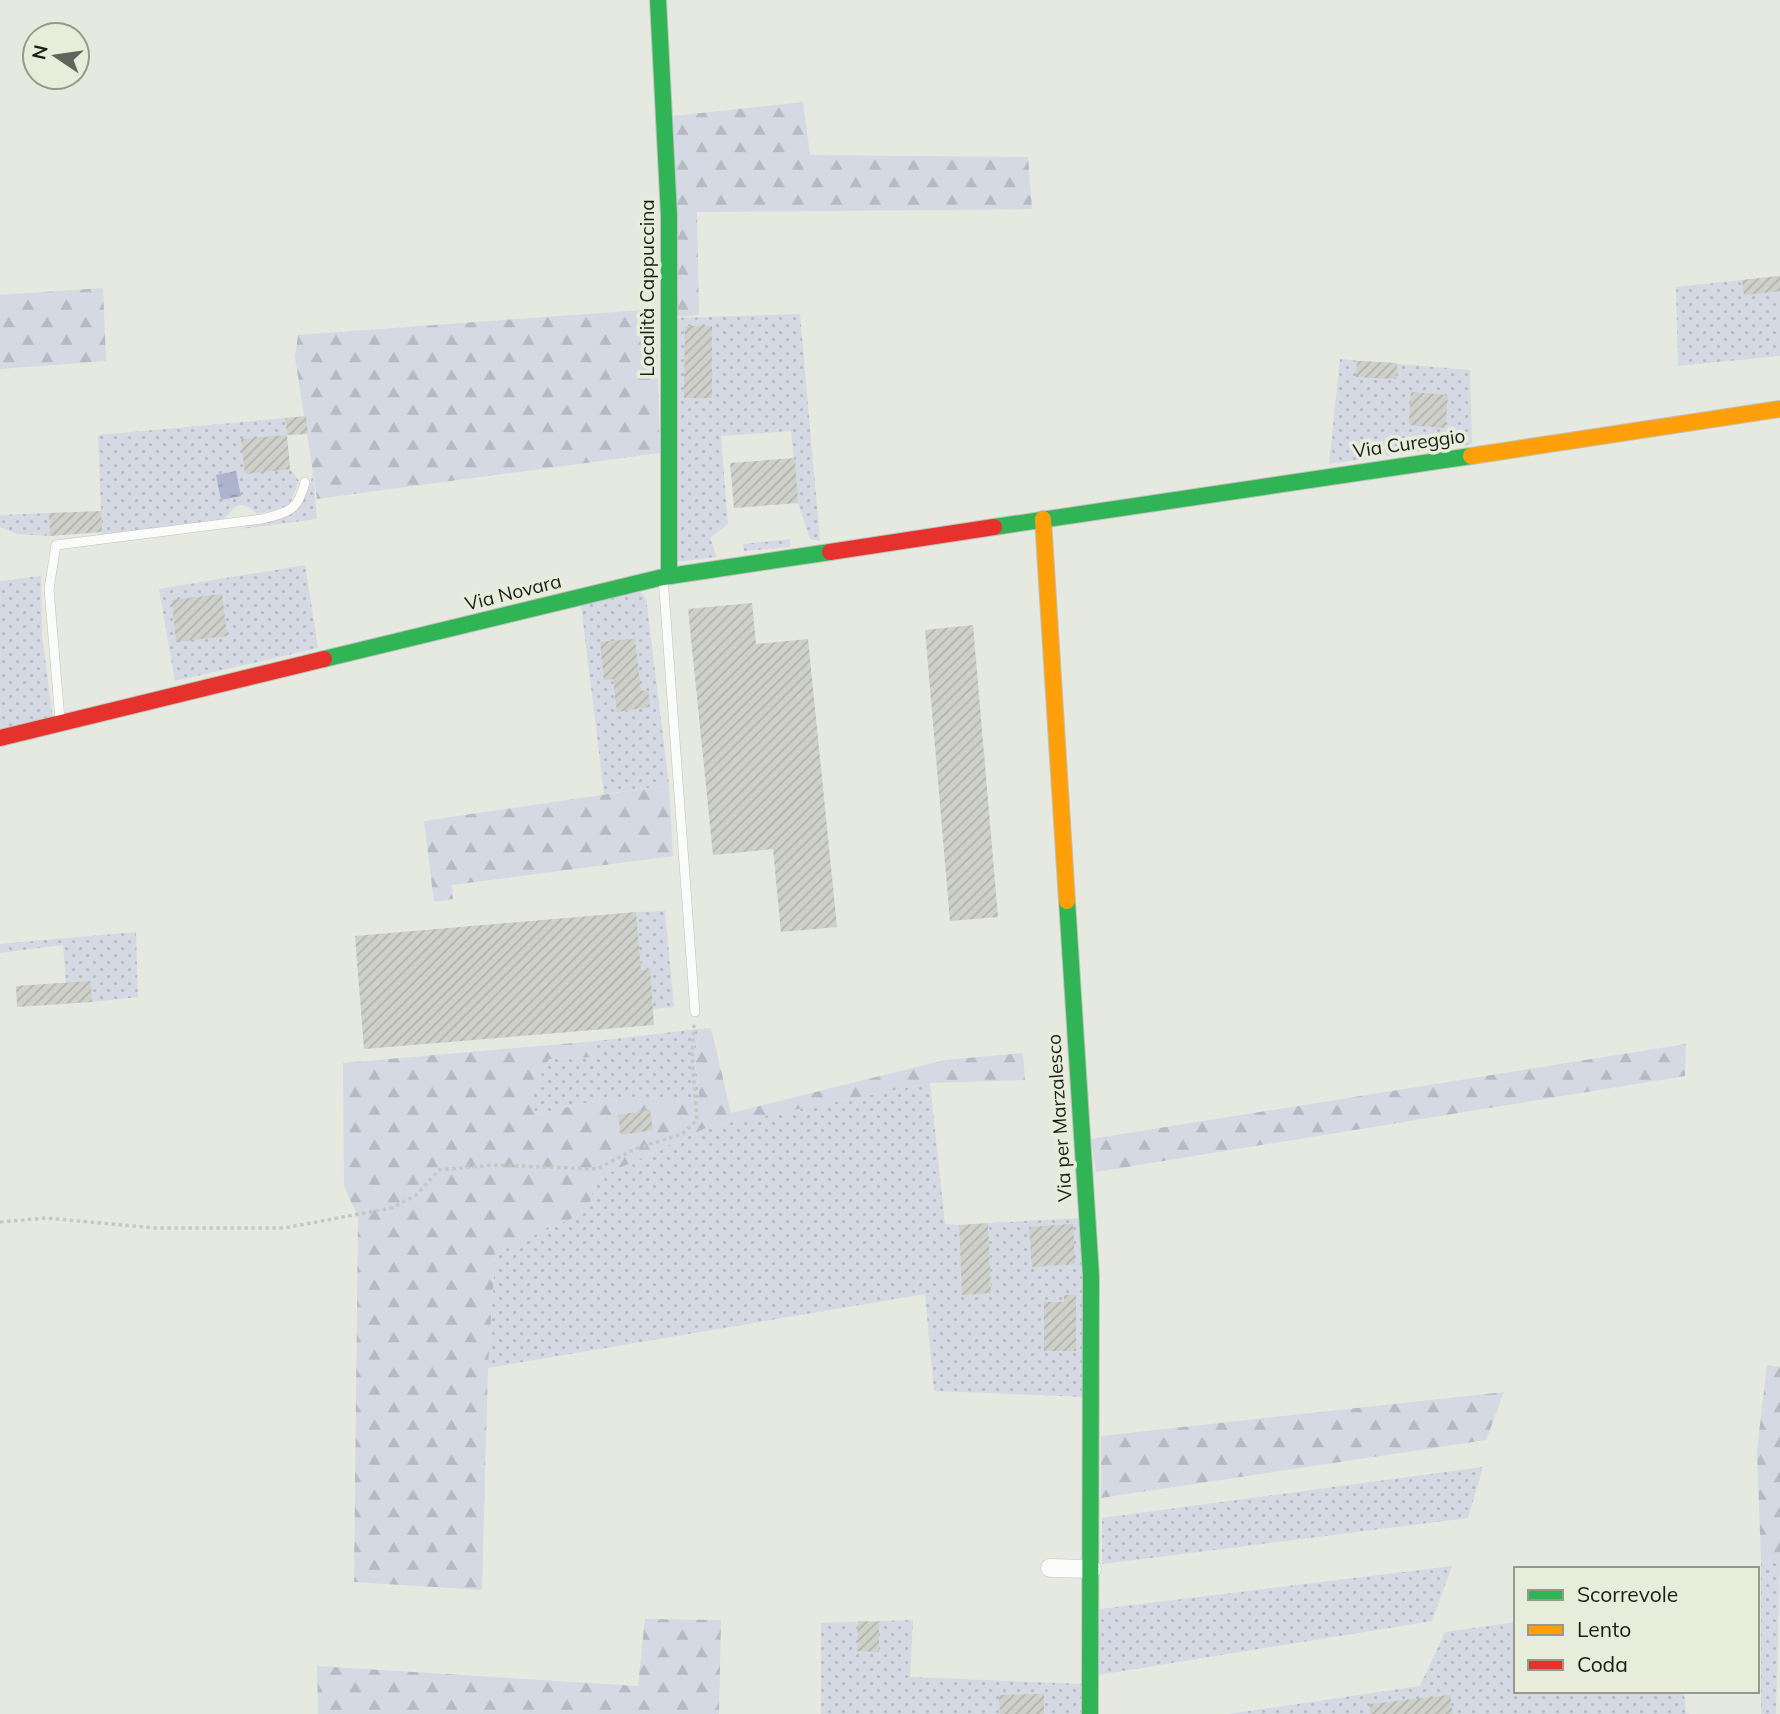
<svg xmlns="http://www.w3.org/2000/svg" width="1780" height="1714" font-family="Mulish,sans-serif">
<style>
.grass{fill:url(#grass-dots)}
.forest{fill:url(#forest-firs)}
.water{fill:url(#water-ripples)}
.building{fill:url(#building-hatch)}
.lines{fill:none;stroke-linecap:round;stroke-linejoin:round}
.lane-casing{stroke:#c0c2bb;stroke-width:10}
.street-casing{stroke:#c0c2bb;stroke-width:19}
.fast-casing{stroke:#c0c2bb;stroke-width:18}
.slow-casing{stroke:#c0c2bb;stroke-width:18}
.jam-casing{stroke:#c0c2bb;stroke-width:18}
.path{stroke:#c6c8c4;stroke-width:3.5;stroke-dasharray:3.5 3.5;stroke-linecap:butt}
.lane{stroke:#fbfcfa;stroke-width:9}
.street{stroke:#fbfcfa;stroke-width:18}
.fast{stroke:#30b455;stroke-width:16}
.slow{stroke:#ff9f0a;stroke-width:16}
.jam{stroke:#e5322d;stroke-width:16}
.labels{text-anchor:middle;stroke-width:7;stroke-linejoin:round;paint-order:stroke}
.street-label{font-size:19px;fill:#1a1c15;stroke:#e8eddb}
</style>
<defs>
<pattern id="grass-dots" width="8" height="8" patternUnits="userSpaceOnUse" patternTransform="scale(1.75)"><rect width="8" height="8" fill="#d4d9e4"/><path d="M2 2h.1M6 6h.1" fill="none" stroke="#b5bac3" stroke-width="1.8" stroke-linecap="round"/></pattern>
<pattern id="forest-firs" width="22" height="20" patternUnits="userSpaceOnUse" patternTransform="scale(1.75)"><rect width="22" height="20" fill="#d4d9e4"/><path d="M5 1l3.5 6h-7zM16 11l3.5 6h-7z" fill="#b5bac3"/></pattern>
<pattern id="water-ripples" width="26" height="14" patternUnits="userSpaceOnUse" patternTransform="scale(1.75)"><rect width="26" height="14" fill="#adb2cf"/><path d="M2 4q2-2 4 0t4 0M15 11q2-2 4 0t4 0" fill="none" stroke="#9498b1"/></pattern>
<pattern id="building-hatch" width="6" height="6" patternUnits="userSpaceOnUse" patternTransform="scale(1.75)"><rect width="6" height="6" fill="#ced0c9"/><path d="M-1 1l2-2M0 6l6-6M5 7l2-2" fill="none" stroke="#b0b2ac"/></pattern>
</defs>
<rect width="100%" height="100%" fill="#e6e9df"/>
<g class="grass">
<polygon points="1780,276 1780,356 1678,366 1676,287"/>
<polygon points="800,314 820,541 810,539 798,503 791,431 721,436 728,524 710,538 717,557 676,562 674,318"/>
<polygon points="1340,359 1470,370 1472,444 1329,464"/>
<path d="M 285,418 L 290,469 L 299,481 L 289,506 L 257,514 C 232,492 236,516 217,521 C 185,530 136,531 102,534 L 98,435 Z"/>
<path d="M 313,472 L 317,519 L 240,529 C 282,514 303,524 313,472 Z"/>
<polygon points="49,513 50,536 17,534 0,527 0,515"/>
<polygon points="790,539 790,547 744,551 743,544"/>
<polygon points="305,565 318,648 175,681 159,589"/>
<polygon points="41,576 42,636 53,718 0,730 0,581"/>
<polygon points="640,592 646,598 669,785 604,794 581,605"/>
<polygon points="665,911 674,1007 653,1009 649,969 641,970 636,912"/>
<polygon points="136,932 138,997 92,1002 91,981 66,983 63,945 0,953 0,944"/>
<path d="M 698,1029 L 695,1057 L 699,1095 C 674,1104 648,1098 622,1099 C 592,1099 564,1108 535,1116 L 532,1093 L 549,1059 L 594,1057 L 597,1041 Z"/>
<polygon points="930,1083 945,1224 959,1225 962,1294 991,1293 988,1223 1082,1218 1087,1397 934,1391 925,1294 488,1368 495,1253 587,1211 596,1179 708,1127"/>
<polygon points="1483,1467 1468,1518 1102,1564 1102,1518"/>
<polygon points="1761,1560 1780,1560 1776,1714 1761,1714"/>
<polygon points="1452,1566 1432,1621 1098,1675 1100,1609"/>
<polygon points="913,1620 910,1677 1084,1684 1083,1714 821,1714 821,1623"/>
<polygon points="1516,1622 1516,1691 1684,1691 1686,1713 1690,1714 1228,1714 1420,1686 1445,1632"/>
</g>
<g class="forest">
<polygon points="803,102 810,155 1028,157 1032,209 697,212 699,315 674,317 673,116"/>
<polygon points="103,288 106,361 0,369 0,295"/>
<polygon points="656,309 660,453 317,499 295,357 298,335"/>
<polygon points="669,785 673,856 452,885 453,899 434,902 424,821"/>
<path d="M 711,1028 L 731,1113 L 945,1060 L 1023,1053 L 1025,1080 L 930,1083 L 708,1127 L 596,1179 L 588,1211 L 495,1253 L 488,1368 L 482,1590 L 354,1582 L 358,1217 L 344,1186 L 343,1063 L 597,1041 L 594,1057 L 549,1059 L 532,1093 L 536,1116 C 564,1108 593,1099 622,1099 C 648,1098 674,1104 699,1095 L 695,1057 L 698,1029 Z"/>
<polygon points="1686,1044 1685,1076 1096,1172 1091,1139"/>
<polygon points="1767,1365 1780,1367 1780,1560 1761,1560 1757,1450"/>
<polygon points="1504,1392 1486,1440 1101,1498 1101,1436"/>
<polygon points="645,1619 721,1620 719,1714 318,1714 317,1666 638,1686"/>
</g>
<polygon class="water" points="236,471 241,496 221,500 216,475"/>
<g class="building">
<polygon points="1780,276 1780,291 1744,295 1742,280"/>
<polygon points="685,326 712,326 712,398 684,398"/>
<polygon points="1357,361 1397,363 1396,379 1356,377"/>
<polygon points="1411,392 1448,395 1445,428 1409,425"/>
<polygon points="306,416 308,434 287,435 285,418"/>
<polygon points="287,435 290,469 245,474 241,439"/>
<polygon points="795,458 798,503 734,508 730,463"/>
<polygon points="101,511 102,532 50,536 49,513"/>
<polygon points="222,594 227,636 176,642 172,600"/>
<polygon points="752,603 756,644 808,639 837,927 781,932 773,849 713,855 688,609"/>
<polygon points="973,625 998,917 950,921 925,630"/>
<polygon points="635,639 641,691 648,690 650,707 617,712 613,679 604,680 600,642"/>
<polygon points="636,912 641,970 650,969 654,1025 364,1049 355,936"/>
<polygon points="91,981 92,1002 17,1007 16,986"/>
<polygon points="650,1110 653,1130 621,1135 618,1115"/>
<polygon points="988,1223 991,1293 962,1295 959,1225"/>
<polygon points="1073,1224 1075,1264 1032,1267 1029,1227"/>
<polygon points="1064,1295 1076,1295 1076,1351 1044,1351 1044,1302 1064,1302"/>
<polygon points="858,1621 879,1622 879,1652 857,1651"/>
<polygon points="1044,1694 1044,1714 1000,1714 999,1695"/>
<polygon points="1450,1695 1453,1714 1370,1714 1370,1704"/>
</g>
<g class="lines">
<defs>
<g id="lane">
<polyline points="663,577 695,1012"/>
<path d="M 60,720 L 49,589 L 56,545 L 262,519 C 289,512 298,511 305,482"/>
</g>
<polyline id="street" points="1050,1568 1092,1569"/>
<g id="fast">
<polyline points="658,0 669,216 669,576"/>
<polyline points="994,527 1471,456"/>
<polyline points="324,659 663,577 830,552"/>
<polyline points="1067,901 1091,1276 1090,1714"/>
</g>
<g id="slow">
<polyline points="1471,456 1780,409"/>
<polyline points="1043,519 1067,901"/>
</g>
<g id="jam">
<polyline points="830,552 994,527"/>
<polyline points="0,738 324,659"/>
</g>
</defs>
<use href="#lane" class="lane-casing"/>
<use href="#street" class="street-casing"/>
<use href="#fast" class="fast-casing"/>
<use href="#slow" class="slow-casing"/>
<use href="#jam" class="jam-casing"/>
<polyline class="path" points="0,1222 46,1218 155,1228 284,1228 391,1208 415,1196 439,1170 493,1165 597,1169 635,1149 682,1134 697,1120 692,1057 694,1024"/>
<use href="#lane" class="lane"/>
<use href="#street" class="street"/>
<use href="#fast" class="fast"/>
<use href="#slow" class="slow"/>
<use href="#jam" class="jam"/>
</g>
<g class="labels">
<g class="street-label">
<text transform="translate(647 288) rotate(-90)" y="7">Località Cappuccina</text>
<text transform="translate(1409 443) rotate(-8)" y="7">Via Cureggio</text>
<text transform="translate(513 592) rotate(-14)" y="7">Via Novara</text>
<text transform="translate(1059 1118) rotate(-94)" y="7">Via per Marzalesco</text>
</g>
</g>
<rect x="1514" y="1567" width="245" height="126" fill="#e8eddb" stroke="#96998c" stroke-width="2"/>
<rect x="1528" y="1590" width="35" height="10" fill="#30b455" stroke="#96998c" stroke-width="2"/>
<text x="1577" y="1602" font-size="21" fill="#1a1c15">Scorrevole</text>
<rect x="1528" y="1625" width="35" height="10" fill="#ff9f0a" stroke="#96998c" stroke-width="2"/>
<text x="1577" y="1637" font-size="21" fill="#1a1c15">Lento</text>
<rect x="1528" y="1660" width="35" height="10" fill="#e5322d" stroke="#96998c" stroke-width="2"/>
<text x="1577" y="1672" font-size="21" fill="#1a1c15">Coda</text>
<g transform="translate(56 56) rotate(283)"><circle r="33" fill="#e8eddb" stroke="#96998c" stroke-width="2"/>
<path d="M0-5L12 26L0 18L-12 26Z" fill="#61645c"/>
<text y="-10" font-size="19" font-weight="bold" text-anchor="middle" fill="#1a1c15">N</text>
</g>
</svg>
